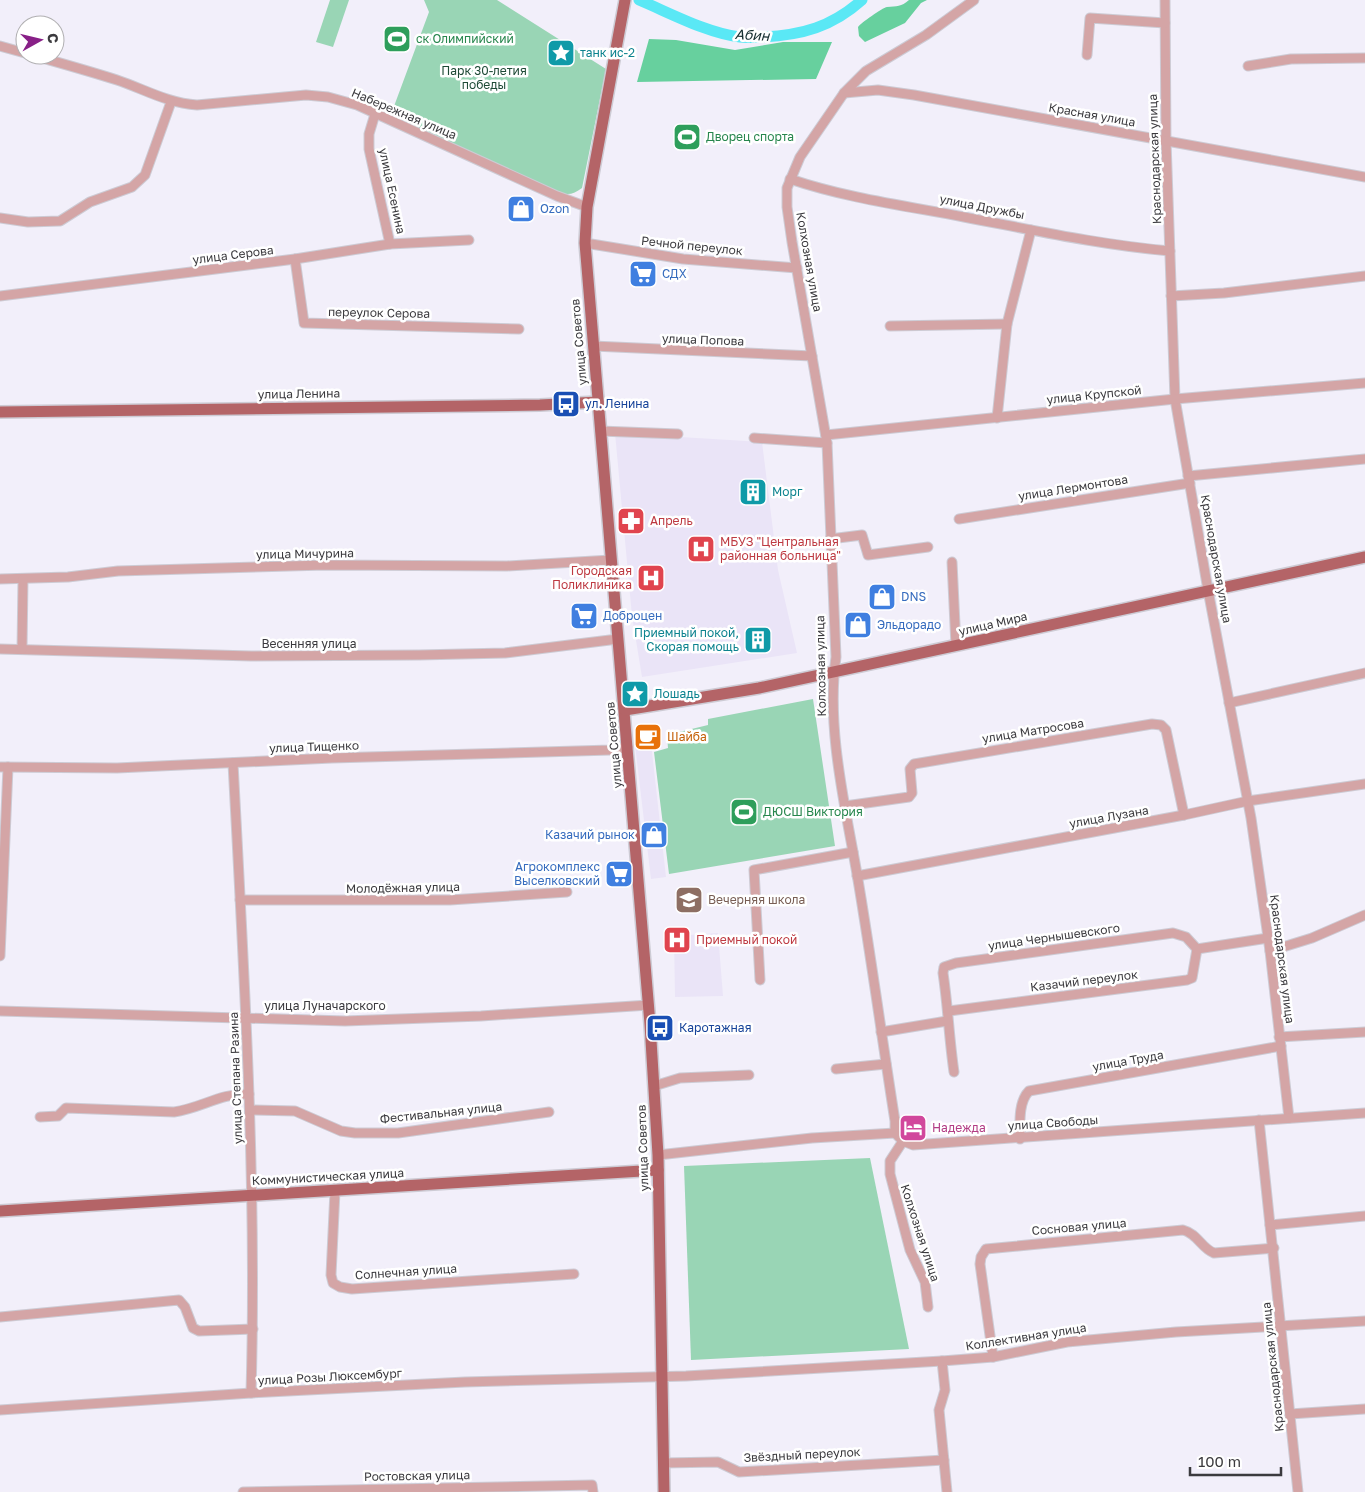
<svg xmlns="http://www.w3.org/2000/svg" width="1365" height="1492" font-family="'Golos Text',sans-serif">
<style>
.built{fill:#eae4f7}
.green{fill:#99d5b5}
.forest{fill:#67d09e}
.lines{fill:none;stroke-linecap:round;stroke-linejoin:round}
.river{stroke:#5ae8f5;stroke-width:11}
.minor-casing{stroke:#cdcbd4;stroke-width:11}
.major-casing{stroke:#cdcbd4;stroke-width:14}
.minor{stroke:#d4a5a6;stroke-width:9}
.major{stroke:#b46467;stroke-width:11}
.labels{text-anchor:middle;stroke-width:5;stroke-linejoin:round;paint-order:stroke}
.leisure-label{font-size:12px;fill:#27864d;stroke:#fff;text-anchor:start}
.culture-label{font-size:12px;fill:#0d838f;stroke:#fff;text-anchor:start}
.park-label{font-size:12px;fill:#1e4a36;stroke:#fff}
.street-label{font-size:12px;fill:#3b3a3e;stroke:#fff}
.shop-label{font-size:12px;fill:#366cbe;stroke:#fff;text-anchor:start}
.transit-label{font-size:12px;fill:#164399;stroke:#fff;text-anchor:start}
.health-label{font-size:12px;fill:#be3a42;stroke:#fff;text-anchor:start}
.food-label{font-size:12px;fill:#c56008;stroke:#fff;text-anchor:start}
.education-label{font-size:12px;fill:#785e54;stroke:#fff;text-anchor:start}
.hotel-label{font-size:12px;fill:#b23c85;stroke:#fff;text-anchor:start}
.water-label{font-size:14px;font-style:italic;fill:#162e30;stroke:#fff}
</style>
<rect width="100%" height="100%" fill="#f2effa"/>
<g class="built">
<polygon points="615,433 762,442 778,570 797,653 642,677 632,616"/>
<polygon points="651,743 666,877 651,879 635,745"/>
<polygon points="718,933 723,996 675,997 674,936"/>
</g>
<g class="green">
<polygon points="330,0 349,0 333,47 316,42"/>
<path d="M 424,0 L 497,0 L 606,69 L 582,188 C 574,194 568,196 558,192 L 390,117 L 429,12 Z"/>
<polygon points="813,699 835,846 669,874 654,752 668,748 667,735 708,725 708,719"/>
<polygon points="870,1158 909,1349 691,1360 684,1166"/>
</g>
<g class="forest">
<path d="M 909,0 L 927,0 L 921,3 L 905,23 L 865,42 L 859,36 L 858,27 C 861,23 882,8 887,7 C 897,6 901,7 909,0 Z"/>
<polygon points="649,39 676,40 735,50 783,42 832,42 816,79 637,82"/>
</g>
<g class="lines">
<path class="river" d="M 639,0 C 670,13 707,33 740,37 C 747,38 756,37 763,37 C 802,35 832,27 862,0"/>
<defs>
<g id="minor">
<polyline points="1165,0 1166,141 1175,399 1208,590 1251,818 1270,951 1289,1118"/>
<polyline points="0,46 25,53"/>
<path d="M 32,55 C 60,63 89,71 117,80 C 144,89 167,103 197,105 L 306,95 L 328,97 L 357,105 L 557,196 L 587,207"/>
<polyline points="1087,55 1090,18 1165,23"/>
<polyline points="1248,66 1291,59 1365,58"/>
<polyline points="844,93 878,90 914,95 1365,177"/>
<polyline points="375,114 369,134 369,149 390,244"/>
<path d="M 790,179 C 846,198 906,206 964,217 C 1033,230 1101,245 1170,251"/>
<polyline points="0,218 28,222 60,221 90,202 132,187 145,175 171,102"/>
<polyline points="585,243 683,259 797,268"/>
<polyline points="295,259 304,323 519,329"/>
<polyline points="0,296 295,259 390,244 469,240"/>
<polyline points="1171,296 1224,293 1365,276"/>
<polyline points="890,326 1007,324"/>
<polyline points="593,346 812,356"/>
<polyline points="997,418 1007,324 1031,230"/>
<polyline points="600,431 678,434"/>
<polyline points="826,435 1175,399 1365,383"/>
<polyline points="754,438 827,443"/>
<polyline points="1188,476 1365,459"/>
<polyline points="959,519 1190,483"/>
<polyline points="830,539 862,535 868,555 928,547"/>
<polyline points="952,562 956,646"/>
<polyline points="0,579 68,577 118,571 325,565 507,566 611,560"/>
<polyline points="0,649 251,656 419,655 505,653 618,639"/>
<polyline points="22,649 23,579"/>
<polyline points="1229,703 1365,673"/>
<path d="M 233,763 C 244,973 257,1183 251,1393"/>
<polyline points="0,767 117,768 332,758 611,750 628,747"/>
<polyline points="845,806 909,797 912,793 910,769 914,764 1152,724 1161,725 1166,730 1184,815"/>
<polyline points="857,876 1184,815 1248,801 1365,784"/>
<polyline points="240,900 450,900 567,892"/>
<polyline points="1197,949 1268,938"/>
<polyline points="1270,951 1312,938 1365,915"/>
<polyline points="0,956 8,767"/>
<polyline points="760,980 754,870 853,852"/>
<polyline points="0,1011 345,1021 481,1016 649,1005"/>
<polyline points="949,1011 1187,980 1192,978 1197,949"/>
<polyline points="881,1032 947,1021"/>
<polyline points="1279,1037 1365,1032"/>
<polyline points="836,1069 886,1064"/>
<path d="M 954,1072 C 949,1038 948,1006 943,973 L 944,967 L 956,963 L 1173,933 L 1186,937 L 1197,949"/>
<polyline points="654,1086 680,1078 749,1075"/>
<polyline points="250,1110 295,1111 341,1131 355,1133 398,1133 549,1112"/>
<path d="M 40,1117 L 58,1116 L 66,1108 L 174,1112 C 202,1108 220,1093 249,1094"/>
<polyline points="1259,1120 1298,1492"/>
<path d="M 895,1133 L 895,1121 C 882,1039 871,956 857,874 C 845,805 826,727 836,657 L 827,443 L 792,242 L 787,207 L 787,188 L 800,157 L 844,93 L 866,71 L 926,35 L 974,0"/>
<path d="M 1020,1139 C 1020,1124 1018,1102 1029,1091 L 1281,1046"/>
<polyline points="903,1141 890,1161 890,1174 910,1250 925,1282 928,1307"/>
<polyline points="658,1155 812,1138 895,1133 903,1141 913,1145 1365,1113"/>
<polyline points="335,1191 331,1275 333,1283 340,1287 352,1289 574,1274"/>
<polyline points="1270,1225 1365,1216"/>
<polyline points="0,1317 179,1300 185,1307 193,1328 199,1331 253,1329"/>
<path d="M 993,1357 L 980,1264 L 981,1257 L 986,1249 L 1183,1230 C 1198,1234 1201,1248 1214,1253 L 1274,1248"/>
<polyline points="942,1361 945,1390 939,1410 947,1492"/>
<polyline points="0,1410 251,1393 465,1382 686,1376 942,1361 993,1357 1067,1342 1176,1332 1365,1321"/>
<polyline points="1290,1414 1365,1409"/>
<polyline points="663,1463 718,1462 739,1472 944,1460"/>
<polyline points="243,1492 592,1485 593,1492"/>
</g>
<g id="major">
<polyline points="625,0 587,207 585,243 650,1024 658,1155 664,1492"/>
<polyline points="0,412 540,405 598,402"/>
<polyline points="625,710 759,688 1365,557"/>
<polyline points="0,1211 658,1170"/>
</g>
</defs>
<use href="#minor" class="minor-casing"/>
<use href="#major" class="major-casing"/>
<use href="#minor" class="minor"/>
<use href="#major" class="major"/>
</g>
<defs>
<symbol id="stadium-square" viewBox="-11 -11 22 22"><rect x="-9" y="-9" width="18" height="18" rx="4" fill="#2e9e5b" stroke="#fff"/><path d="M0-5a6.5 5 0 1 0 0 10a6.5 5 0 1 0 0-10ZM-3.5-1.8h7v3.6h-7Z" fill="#fff"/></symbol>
<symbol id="sight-square" viewBox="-11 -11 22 22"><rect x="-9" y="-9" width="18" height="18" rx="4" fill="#0f9aa8" stroke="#fff"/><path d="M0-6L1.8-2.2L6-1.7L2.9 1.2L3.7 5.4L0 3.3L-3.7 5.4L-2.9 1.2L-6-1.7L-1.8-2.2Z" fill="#fff"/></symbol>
<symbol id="shop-square" viewBox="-11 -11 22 22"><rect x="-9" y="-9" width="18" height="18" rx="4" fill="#3f7fe0" stroke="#fff"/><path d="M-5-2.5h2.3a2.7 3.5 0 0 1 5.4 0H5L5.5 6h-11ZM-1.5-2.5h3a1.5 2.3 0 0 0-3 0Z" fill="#fff"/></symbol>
<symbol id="supermarket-square" viewBox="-11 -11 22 22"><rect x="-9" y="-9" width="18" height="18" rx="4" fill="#3f7fe0" stroke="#fff"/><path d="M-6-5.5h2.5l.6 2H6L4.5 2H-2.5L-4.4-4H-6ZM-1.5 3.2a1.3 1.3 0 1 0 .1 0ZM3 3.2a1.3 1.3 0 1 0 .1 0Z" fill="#fff"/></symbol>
<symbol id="bus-square" viewBox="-11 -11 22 22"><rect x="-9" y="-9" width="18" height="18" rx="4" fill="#1a4fb4" stroke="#fff"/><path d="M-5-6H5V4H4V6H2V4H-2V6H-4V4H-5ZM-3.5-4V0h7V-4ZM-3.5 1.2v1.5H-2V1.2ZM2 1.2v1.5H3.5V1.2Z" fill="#fff"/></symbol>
<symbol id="building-square" viewBox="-11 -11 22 22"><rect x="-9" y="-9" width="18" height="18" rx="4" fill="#0f9aa8" stroke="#fff"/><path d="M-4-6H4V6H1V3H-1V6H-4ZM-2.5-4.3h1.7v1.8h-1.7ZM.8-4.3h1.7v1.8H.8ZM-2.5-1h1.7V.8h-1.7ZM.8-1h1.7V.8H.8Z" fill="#fff"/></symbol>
<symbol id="pharmacy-square" viewBox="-11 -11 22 22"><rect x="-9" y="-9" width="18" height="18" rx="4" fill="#e0444e" stroke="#fff"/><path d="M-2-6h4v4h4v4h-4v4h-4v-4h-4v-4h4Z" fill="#fff"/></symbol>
<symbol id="hospital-square" viewBox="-11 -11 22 22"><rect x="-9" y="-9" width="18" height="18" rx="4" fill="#e0444e" stroke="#fff"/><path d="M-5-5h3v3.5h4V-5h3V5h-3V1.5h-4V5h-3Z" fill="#fff"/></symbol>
<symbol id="cafe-square" viewBox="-11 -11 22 22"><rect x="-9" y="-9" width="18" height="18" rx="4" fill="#e8710a" stroke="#fff"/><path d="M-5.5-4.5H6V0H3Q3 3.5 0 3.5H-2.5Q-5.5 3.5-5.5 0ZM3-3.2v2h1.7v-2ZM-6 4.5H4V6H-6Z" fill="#fff"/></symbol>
<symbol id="school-square" viewBox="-11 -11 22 22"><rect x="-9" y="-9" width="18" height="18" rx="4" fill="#8d6e63" stroke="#fff"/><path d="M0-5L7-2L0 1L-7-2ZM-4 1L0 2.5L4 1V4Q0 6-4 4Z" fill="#fff"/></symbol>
<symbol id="hotel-square" viewBox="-11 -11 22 22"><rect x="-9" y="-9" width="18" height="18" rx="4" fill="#d1479c" stroke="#fff"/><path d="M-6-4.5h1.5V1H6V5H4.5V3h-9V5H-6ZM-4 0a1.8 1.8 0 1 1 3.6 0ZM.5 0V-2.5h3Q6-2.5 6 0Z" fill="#fff"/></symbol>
</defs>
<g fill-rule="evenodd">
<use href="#stadium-square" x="381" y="23" width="32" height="32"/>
<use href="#sight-square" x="545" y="37" width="32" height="32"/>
<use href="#stadium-square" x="671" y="121" width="32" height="32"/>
<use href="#shop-square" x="505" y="193" width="32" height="32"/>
<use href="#supermarket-square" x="627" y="258" width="32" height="32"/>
<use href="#bus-square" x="550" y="388" width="32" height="32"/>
<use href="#building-square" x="737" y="476" width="32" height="32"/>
<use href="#pharmacy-square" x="615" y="505" width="32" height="32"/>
<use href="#hospital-square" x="685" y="533" width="32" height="32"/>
<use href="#hospital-square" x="635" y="562" width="32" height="32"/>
<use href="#shop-square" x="866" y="581" width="32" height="32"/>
<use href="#supermarket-square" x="568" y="600" width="32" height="32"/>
<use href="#shop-square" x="842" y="609" width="32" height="32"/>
<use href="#building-square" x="742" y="624" width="32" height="32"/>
<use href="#sight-square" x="619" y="678" width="32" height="32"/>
<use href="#cafe-square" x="632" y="721" width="32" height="32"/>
<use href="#stadium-square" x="728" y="796" width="32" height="32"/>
<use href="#shop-square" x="638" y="819" width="32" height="32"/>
<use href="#supermarket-square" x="603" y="858" width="32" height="32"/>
<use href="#school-square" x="673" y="884" width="32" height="32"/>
<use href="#hospital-square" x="661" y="924" width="32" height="32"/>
<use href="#bus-square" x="644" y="1012" width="32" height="32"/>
<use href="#hotel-square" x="897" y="1112" width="32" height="32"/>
</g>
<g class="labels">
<g class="leisure-label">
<text x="416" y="43">ск Олимпийский</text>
<text x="706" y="141">Дворец спорта</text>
<text x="763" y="816">ДЮСШ Виктория</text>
</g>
<g class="culture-label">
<text x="580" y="57">танк ис-2</text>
<text x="772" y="496">Морг</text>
<text x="739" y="637" text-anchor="end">Приемный покой,<tspan x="739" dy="14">Скорая помощь</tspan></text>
<text x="654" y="698">Лошадь</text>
</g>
<g class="park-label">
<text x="484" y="75">Парк 30-летия<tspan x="484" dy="14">победы</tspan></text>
</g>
<g class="street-label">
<text transform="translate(404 114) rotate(23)" y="4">Набережная улица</text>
<text transform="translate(1092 115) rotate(10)" y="4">Красная улица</text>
<text transform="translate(1155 159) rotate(-92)" y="4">Краснодарская улица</text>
<text transform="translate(392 191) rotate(78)" y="4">улица Есенина</text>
<text transform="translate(982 207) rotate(11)" y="4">улица Дружбы</text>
<text transform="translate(692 246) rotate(6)" y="4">Речной переулок</text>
<text transform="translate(233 255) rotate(-7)" y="4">улица Серова</text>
<text transform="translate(809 262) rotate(80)" y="4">Колхозная улица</text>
<text transform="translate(379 313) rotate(1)" y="4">переулок Серова</text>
<text transform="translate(703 340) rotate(2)" y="4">улица Попова</text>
<text transform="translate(579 342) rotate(-95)" y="4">улица Советов</text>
<text transform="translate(299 394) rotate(-1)" y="4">улица Ленина</text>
<text transform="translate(1094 395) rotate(-6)" y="4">улица Крупской</text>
<text transform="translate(1073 488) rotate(-9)" y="4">улица Лермонтова</text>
<text transform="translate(305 554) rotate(-1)" y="4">улица Мичурина</text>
<text transform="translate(1216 559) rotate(80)" y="4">Краснодарская улица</text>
<text transform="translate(993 624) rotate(-13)" y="4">улица Мира</text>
<text x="309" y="648">Весенняя улица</text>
<text transform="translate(821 666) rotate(-91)" y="4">Колхозная улица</text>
<text transform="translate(1033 731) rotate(-9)" y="4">улица Матросова</text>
<text transform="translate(614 745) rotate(-95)" y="4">улица Советов</text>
<text transform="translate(314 747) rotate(-2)" y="4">улица Тищенко</text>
<text transform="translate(1109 817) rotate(-10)" y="4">улица Лузана</text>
<text transform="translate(403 888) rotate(-1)" y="4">Молодёжная улица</text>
<text transform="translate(1054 937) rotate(-8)" y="4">улица Чернышевского</text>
<text transform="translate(1282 959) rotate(83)" y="4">Краснодарская улица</text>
<text transform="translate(1084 981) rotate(-7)" y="4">Казачий переулок</text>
<text x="325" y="1010">улица Луначарского</text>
<text transform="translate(1128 1061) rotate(-10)" y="4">улица Труда</text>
<text transform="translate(236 1078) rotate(-92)" y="4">улица Степана Разина</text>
<text transform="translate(441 1113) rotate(-6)" y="4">Фестивальная улица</text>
<text transform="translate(1053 1123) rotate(-4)" y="4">улица Свободы</text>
<text transform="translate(643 1148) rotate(-92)" y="4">улица Советов</text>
<text transform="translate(328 1177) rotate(-3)" y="4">Коммунистическая улица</text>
<text transform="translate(1079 1227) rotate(-5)" y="4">Сосновая улица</text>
<text transform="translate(920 1233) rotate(72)" y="4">Колхозная улица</text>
<text transform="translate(406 1272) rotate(-4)" y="4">Солнечная улица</text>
<text transform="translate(1026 1337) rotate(-9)" y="4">Коллективная улица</text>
<text transform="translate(1273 1367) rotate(-96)" y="4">Краснодарская улица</text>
<text transform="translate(330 1377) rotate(-3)" y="4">улица Розы Люксембург</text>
<text transform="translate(802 1455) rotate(-3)" y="4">Звёздный переулок</text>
<text transform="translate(417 1476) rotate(-1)" y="4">Ростовская улица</text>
</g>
<g class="shop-label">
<text x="540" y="213">Ozon</text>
<text x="662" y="278">СДХ</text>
<text x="901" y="601">DNS</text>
<text x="603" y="620">Доброцен</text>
<text x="877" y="629">Эльдорадо</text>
<text x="635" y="839" text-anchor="end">Казачий рынок</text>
<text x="600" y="871" text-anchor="end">Агрокомплекс<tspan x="600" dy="14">Выселковский</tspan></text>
</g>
<g class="transit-label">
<text x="585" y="408">ул. Ленина</text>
<text x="679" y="1032">Каротажная</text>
</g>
<g class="health-label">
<text x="650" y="525">Апрель</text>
<text x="720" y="546">МБУЗ "Центральная<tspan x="720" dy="14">районная больница"</tspan></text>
<text x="632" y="575" text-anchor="end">Городская<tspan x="632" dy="14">Поликлиника</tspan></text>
<text x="696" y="944">Приемный покой</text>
</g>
<g class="food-label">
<text x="667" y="741">Шайба</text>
</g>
<g class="education-label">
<text x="708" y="904">Вечерняя школа</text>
</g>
<g class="hotel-label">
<text x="932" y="1132">Надежда</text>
</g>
<g class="water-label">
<text transform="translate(752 35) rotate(3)" y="5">Абин</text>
</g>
</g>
<g transform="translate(40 40) rotate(82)"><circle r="24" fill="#ffffff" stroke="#b1b0b2"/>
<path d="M0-4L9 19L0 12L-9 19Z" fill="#882087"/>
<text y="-8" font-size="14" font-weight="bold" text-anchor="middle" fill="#3b3a3e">С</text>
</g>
<path d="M1190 1467v8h91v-8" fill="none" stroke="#3b3a3e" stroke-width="2.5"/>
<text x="1198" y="1467" font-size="15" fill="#3b3a3e" stroke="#ffffff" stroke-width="4" paint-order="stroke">100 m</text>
</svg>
